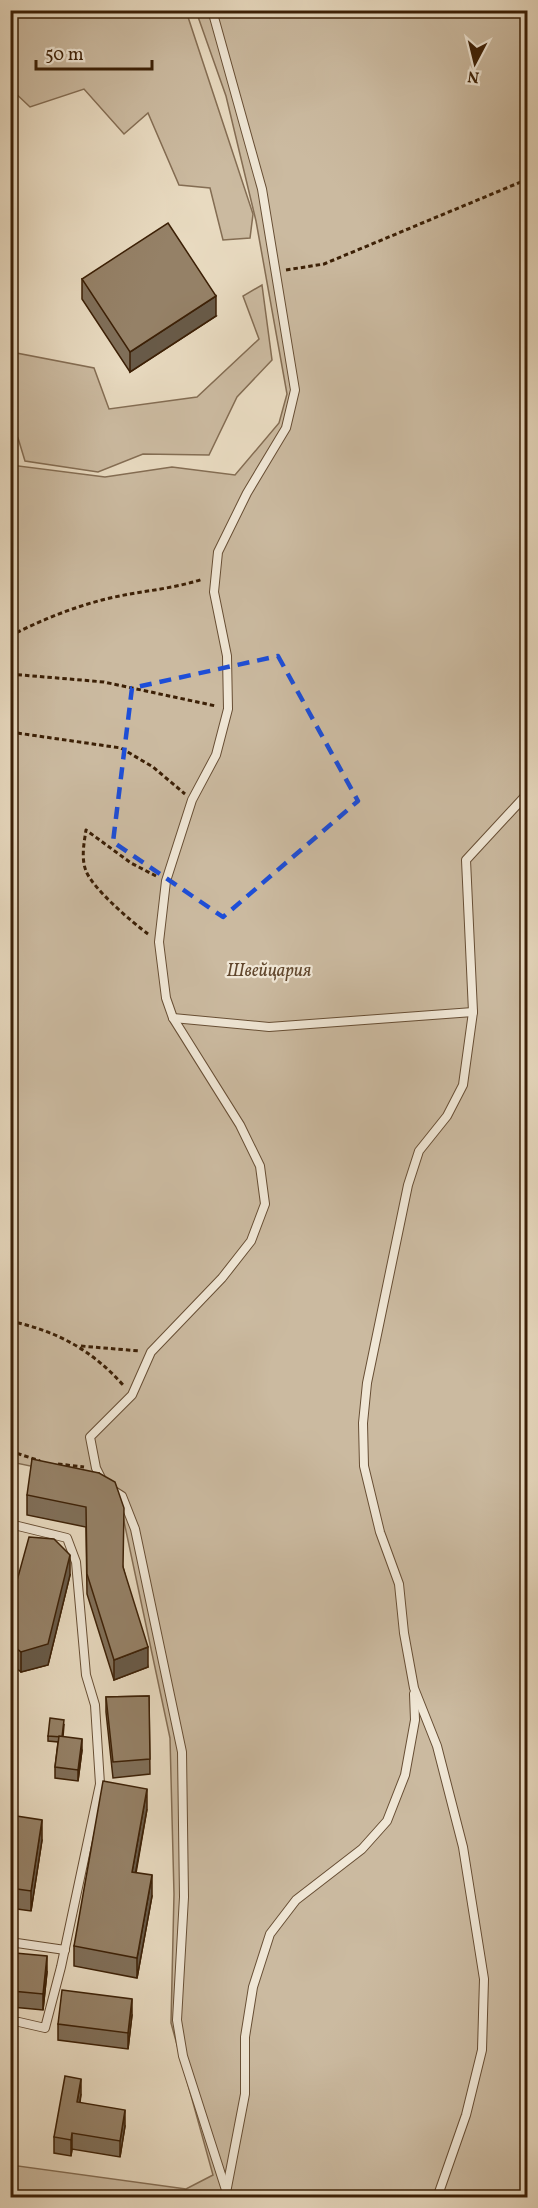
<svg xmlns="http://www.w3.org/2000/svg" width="538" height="2208" font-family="Vollkorn,serif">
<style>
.green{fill:#cbbaa0;stroke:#846d53;stroke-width:1.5}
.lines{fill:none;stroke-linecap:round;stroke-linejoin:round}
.lane-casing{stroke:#674e34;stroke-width:10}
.path{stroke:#3c2006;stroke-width:3;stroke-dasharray:4.5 3;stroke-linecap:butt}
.lane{stroke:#f0e7d6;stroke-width:8}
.wall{fill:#806f59;stroke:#3c2006;stroke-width:1.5}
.shaded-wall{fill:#685a48;stroke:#3c2006;stroke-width:1.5}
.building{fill:#958167;stroke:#3c2006;stroke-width:1.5}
.marked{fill:none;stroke:#1d4ed8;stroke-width:4.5;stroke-dasharray:12 8;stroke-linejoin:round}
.labels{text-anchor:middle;stroke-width:4.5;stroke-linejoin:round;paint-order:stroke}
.park-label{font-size:18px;font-style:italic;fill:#60462c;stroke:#f0e7d6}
</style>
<rect width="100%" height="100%" fill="#e8dac0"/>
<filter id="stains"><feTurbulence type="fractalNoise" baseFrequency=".00333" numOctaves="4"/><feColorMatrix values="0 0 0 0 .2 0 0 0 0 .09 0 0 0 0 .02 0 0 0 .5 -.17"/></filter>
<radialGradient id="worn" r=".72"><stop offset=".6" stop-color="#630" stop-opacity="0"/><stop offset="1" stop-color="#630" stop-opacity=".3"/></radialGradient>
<g class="green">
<polygon points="158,10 188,17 253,214 250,238 223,240 210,188 179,185 148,113 124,134 84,89 30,107 11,89 11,11"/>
<polygon points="196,11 527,11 527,2197 11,2197 11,2165 186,2189 213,2175 171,2023 174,1894 170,1738 119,1498 83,1477 11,1462 11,465 105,477 172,467 235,475 279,423 287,394 256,221 226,96"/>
<polygon points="262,285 272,360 237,397 209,455 143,454 98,472 25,461 18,438 11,437 11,352 94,368 109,409 197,397 259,339 243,296"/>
</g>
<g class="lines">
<defs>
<g id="lane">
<polyline points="173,1018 269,1027 473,1012"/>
<polyline points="102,1480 96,1468 90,1437 132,1395 151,1352 222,1278 251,1241 265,1204 260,1166 240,1125 173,1018 166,998 159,942 166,881 192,800 216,755 228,709 227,656 214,592 218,552 247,493 286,428 295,390 262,189 212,10"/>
<polyline points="111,1489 122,1496 135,1529 182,1752 184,1897 177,2020 183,2056 226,2190"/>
<polyline points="10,1524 67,1538 76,1562 86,1675 95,1705 100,1784 61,1967 45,2028 19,2022"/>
<polyline points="10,1942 65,1950"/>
<polyline points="225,2198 245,2094 245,2037 253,1987 270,1934 296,1900 362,1849 387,1821 405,1775 415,1720 414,1694"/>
<polyline points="437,2198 466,2115 482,2050 484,1979 463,1847 437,1746 414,1688 404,1633 399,1584 380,1532 364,1466 363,1423 367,1383 408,1185 419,1151 447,1116 463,1085 473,1012 466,860 528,793"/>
</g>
</defs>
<use href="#lane" class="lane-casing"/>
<g class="path">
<polyline points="286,270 324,264 528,179"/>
<path d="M 10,636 C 39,621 71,608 102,600 C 136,591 170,590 203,579"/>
<polyline points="10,674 104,682 216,706"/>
<polyline points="10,732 121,748 153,767 185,794"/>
<path d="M 148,934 C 132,922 93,889 86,871 C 81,858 84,843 86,830 L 131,863 L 156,876"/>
<path d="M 10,1321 C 57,1331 92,1350 124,1386"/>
<polyline points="81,1346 140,1351"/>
<polyline points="10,1451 40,1461"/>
<polyline points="58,1464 84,1467"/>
</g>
<use href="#lane" class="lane"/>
</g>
<g class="wall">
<polygon points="82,279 216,316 130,372 82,299"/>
<polygon points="99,1473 123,1567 148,1667 114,1680 87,1594 86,1527 27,1515 27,1495"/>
<polygon points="70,1575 48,1665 21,1672 10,1663 10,1606"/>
<polygon points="149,1696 150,1774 113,1778 106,1712 106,1697"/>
<polygon points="64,1725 63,1737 82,1750 78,1781 55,1778 55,1767 58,1742 48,1741 48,1736"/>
<polygon points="147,1809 136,1873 152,1896 137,1978 74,1966 74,1946"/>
<polygon points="10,1815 42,1840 31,1911 10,1908"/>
<polygon points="47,1972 43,2010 12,2007 12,1991"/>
<polygon points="132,2015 128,2049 58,2040 58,2024"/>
<polygon points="81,2094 80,2103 125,2126 120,2157 72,2149 71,2156 54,2153 54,2137"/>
</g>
<g class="shaded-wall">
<polygon points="216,296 216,316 130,372 130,352"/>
<polygon points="70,1555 70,1575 48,1665 21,1672 21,1652"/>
<polygon points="148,1647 148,1667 114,1680 114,1660"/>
<polygon points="15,1685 15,1705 10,1723 10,1703"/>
<polygon points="82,1739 82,1750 78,1781 78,1770"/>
<polygon points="147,1789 147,1809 132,1892 132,1872"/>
<polygon points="42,1820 42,1840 31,1911 31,1891"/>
<polygon points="152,1875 152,1896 137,1978 137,1958"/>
<polygon points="47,1956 47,1972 43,2010 43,1994"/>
<polygon points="132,1999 132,2015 128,2049 128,2033"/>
<polygon points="81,2079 81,2094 77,2118 77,2102"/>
<polygon points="125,2110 125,2126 120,2157 120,2141"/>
<polygon points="72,2133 72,2149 71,2156 71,2140"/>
</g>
<g class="building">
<polygon points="168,223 216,296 130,352 82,279"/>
<polygon points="32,1459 99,1473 115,1482 124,1508 123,1567 148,1647 114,1660 87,1574 86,1507 27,1495"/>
<polygon points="29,1537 54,1539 70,1555 48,1644 21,1652 10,1643 10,1606"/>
<polygon points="10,1684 15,1685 10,1703"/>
<polygon points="149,1696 150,1759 113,1762 106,1697"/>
<polygon points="50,1718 64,1720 62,1737 48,1736"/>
<polygon points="59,1736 82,1739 78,1770 55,1767"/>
<polygon points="103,1781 147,1789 132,1872 152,1875 137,1958 74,1946"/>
<polygon points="10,1815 42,1820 31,1891 10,1888"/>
<polygon points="15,1953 47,1956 43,1994 12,1991"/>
<polygon points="62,1990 132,1999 128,2033 58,2024"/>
<polygon points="65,2076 81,2079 77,2102 125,2110 120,2141 72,2133 71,2140 54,2137"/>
</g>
<path class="marked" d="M 278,656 L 358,801 L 223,917 L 113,842 L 132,688 Z"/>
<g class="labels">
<g class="park-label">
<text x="269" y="976">Швейцария</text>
</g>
</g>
<rect width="538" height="2208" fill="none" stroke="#e8dac0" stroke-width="36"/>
<rect x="12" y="12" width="514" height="2184" fill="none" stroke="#3c2006" stroke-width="3"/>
<rect x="18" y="18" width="502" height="2172" fill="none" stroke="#3c2006" stroke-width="1.5"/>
<g transform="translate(475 63) rotate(187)" stroke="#f0e7d6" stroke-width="4.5" paint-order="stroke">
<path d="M0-4.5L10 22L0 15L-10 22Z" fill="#3c2006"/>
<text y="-9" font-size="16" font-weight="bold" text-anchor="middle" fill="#3c2006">N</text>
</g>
<path d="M36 60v9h116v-9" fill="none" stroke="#3c2006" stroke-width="3"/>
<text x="45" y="60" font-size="18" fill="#3c2006" stroke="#f0e7d6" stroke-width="4.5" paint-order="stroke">50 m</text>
<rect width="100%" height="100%" filter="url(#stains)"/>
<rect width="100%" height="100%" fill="url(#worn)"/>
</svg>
